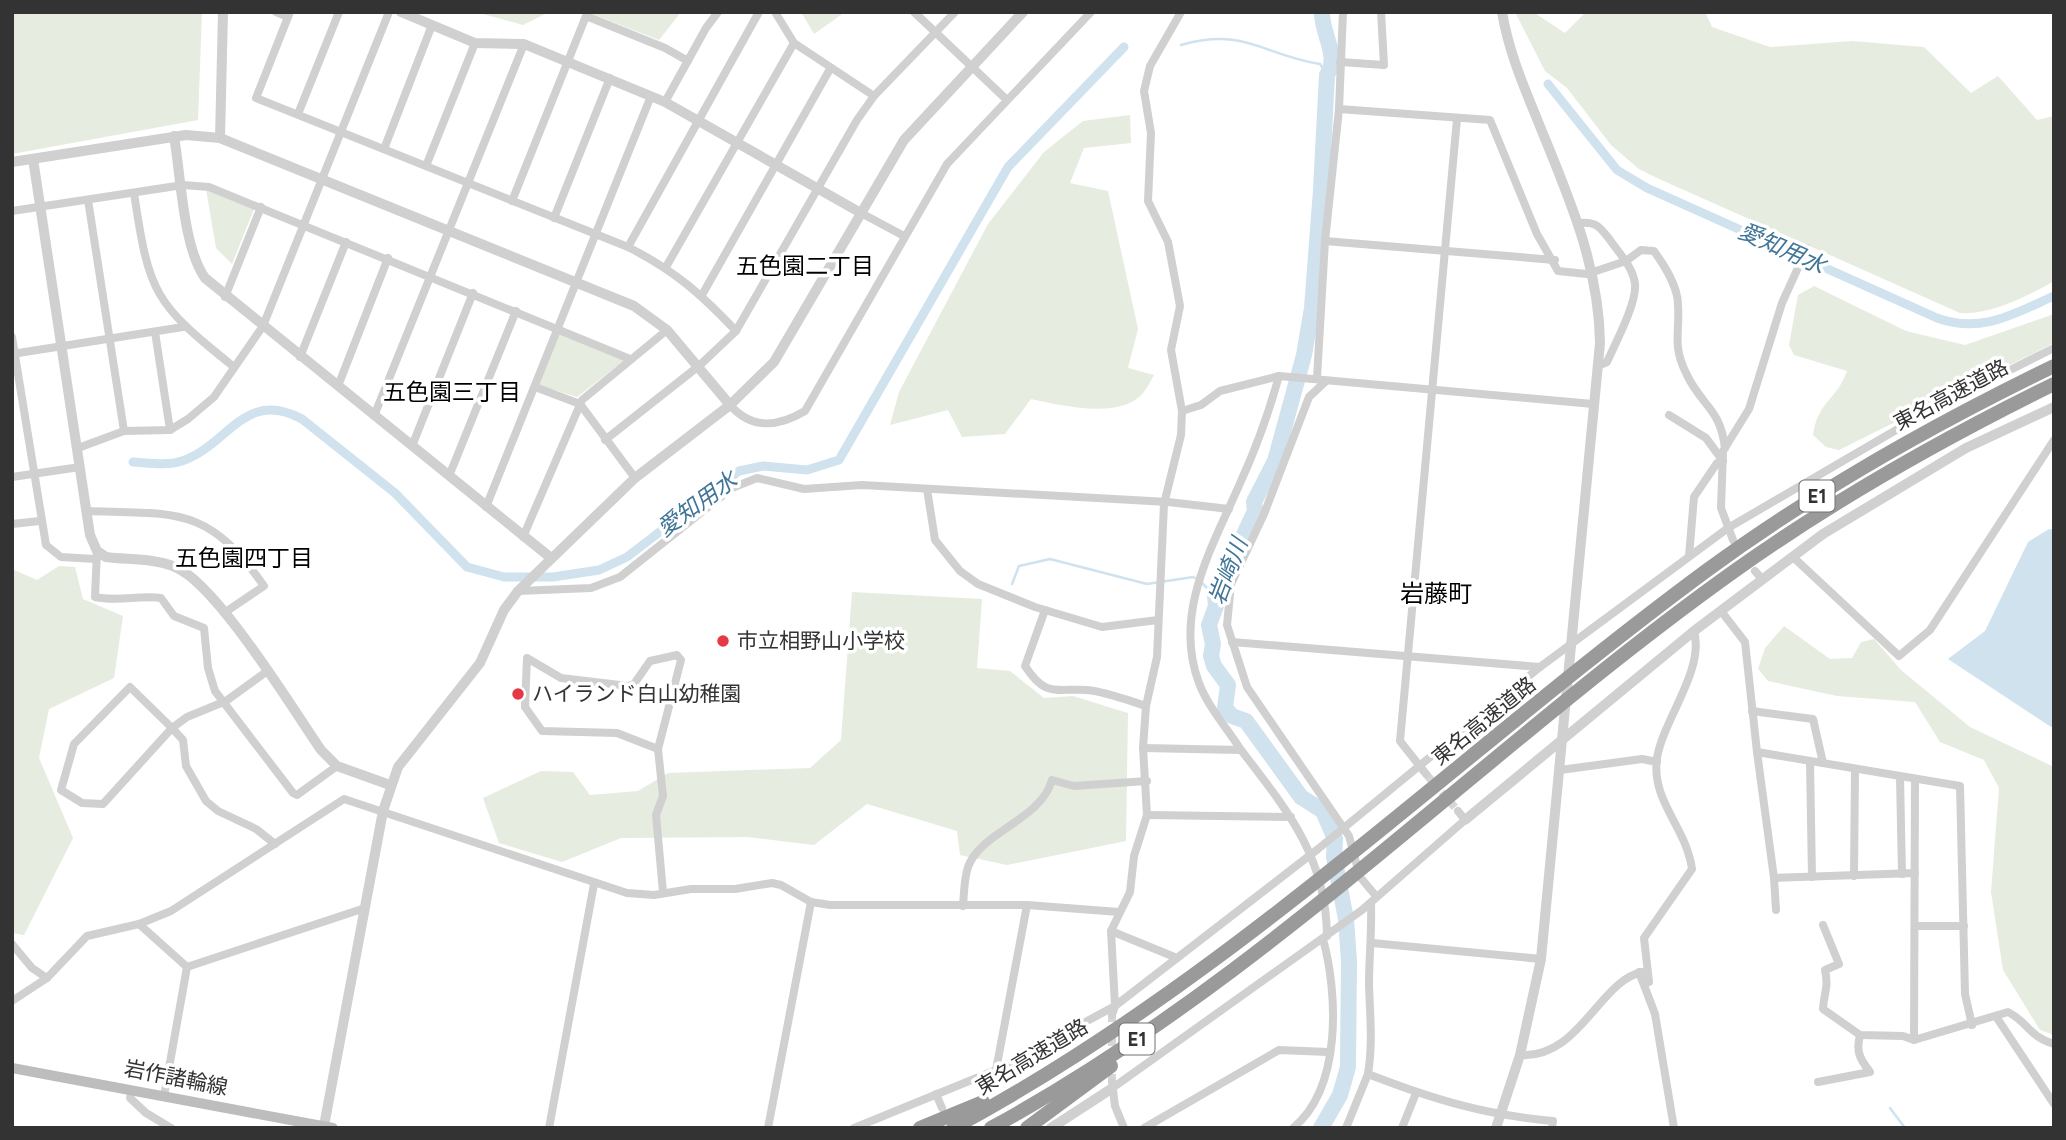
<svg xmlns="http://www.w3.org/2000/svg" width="2066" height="1140" font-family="Figtree,'Noto Sans JP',sans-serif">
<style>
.green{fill:#e6ecdf}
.water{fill:#cfe2ee}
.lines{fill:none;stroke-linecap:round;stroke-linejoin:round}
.stream{stroke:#cfe2ee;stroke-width:2.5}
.canal{stroke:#cfe2ee;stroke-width:9}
.river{stroke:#cfe2ee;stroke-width:16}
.minor-tunnel{stroke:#d6d6d6;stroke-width:8;stroke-dasharray:8 4;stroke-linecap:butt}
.minor{stroke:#d0d0d0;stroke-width:8}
.tertiary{stroke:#d0d0d0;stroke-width:10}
.secondary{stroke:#bdbdbd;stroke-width:10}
.motorway{stroke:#9a9a9a;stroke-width:14}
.poi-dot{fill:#e63946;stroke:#fff;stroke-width:2.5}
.labels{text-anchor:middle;stroke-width:7;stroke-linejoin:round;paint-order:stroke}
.shield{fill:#fff;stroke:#707070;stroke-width:2}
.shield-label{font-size:19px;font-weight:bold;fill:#333}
.street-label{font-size:21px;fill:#333;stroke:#fff}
.poi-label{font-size:21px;fill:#333;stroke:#fff;text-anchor:start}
.water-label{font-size:23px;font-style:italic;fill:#3f7597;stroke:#fff}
.neighbourhood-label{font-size:23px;fill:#000;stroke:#fff}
.quarter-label{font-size:24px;fill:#000;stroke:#fff}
</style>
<rect width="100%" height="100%" fill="#fff"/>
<g class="green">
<polygon points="12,12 202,12 198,120 12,154"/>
<polygon points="476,12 549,12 523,25"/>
<polygon points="587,12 681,12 659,40"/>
<polygon points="801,12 845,12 814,34"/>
<path d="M 1515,12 L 1533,12 L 1565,33 L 1586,12 L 1705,12 L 1712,27 L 1770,47 L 1852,41 L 1924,47 L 1971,93 L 1998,76 L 2037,120 L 2054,116 L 2054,281 C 2028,296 1990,315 1960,313 L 1657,178 L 1639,169 L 1611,145 L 1567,88 L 1545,71 Z"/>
<path d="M 1130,115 L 1131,143 L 1084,148 L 1070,183 L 1108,191 L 1138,329 L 1128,368 L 1154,375 C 1150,382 1145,393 1138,398 C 1113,418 1059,405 1031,399 L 1005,434 L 962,437 L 948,410 L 890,425 L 899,392 L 988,224 L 1044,152 L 1083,121 Z"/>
<polygon points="206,189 254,209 232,264 216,248"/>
<path d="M 1814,286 L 1906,331 L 1965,345 L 2054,314 L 2054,343 L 1839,450 L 1826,447 L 1813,435 C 1818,401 1836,401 1847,371 L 1794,355 L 1789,345 L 1798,295 Z"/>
<polygon points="560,332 626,359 577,397 538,385"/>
<polygon points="59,566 75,567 83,599 123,616 114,678 49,709 39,758 73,838 24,935 12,933 12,569 37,580"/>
<polygon points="852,592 982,599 977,668 1010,671 1044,698 1073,696 1128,713 1126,841 1007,865 960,855 957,831 867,804 814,845 748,837 621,838 562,862 499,843 483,798 541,771 573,772 590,795 638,791 668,773 810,768 841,740"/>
<polygon points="1784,626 1830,659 1852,658 1861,642 1874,639 1901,670 1970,727 2054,767 2054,1035 2040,1030 2003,970 1991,892 1999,788 1984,760 1940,742 1915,702 1837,696 1768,681 1758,669 1765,648"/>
</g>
<polygon class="water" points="2049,529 2054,530 2054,725 2051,727 1948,659 1985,631 2028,542"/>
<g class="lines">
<g class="stream">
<path d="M 1181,45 C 1245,27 1263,55 1320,64 L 1327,75"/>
<polyline points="1202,583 1215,596"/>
<polyline points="1012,584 1019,566 1050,559 1147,584 1193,577 1197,579"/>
<polyline points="1890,1108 1905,1128"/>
</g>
<g class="canal">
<path d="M 1548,84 L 1617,170 L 1647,188 L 1937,318 C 1982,334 2013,314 2054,296"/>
<path d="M 133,462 C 149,463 167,466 182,461 C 229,445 244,388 302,419 L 395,493 L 467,567 L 504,577 L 553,577 L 599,570 L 627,557 L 739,471 L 763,466 L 807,470 L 839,460 L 1008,167 L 1124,47"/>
</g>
<path class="river" d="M 1321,1128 L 1340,1095 L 1348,1067 L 1349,961 L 1346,919 L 1334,857 L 1335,839 L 1323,811 L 1301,797 L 1246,721 L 1232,716 L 1225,708 L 1228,685 L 1214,666 L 1211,656 L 1213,644 L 1209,625 L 1216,606 L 1215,596 L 1255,511 L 1254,502 L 1275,461 L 1304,355 L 1312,308 L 1321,190 L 1327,75 C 1340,56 1321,33 1322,12"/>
<g class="minor-tunnel">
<polyline points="1426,774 1458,811"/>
<polyline points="1112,1082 1112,1015"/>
</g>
<g class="minor">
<polyline points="276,12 288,17"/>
<path d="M 290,12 L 256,98 L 628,247 C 675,271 700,293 736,331"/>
<polyline points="775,12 794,43 874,96"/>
<polyline points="914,12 1007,100"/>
<polyline points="1340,62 1384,65 1381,12"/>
<polyline points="665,102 706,28 718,12"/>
<path d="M 1339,109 L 1490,120 L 1537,234 L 1558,271 L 1587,274 L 1626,261 L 1641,250 L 1654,251 C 1664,265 1678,286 1678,305 C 1680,332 1672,345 1686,373 C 1701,406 1720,407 1725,448"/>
<polyline points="298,114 339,12"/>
<polyline points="384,149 432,25"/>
<polyline points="426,166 475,43"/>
<path d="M 134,193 C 149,294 154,303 234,367"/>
<polyline points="88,200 124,431"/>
<polyline points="512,201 586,16 665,48 688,61"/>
<polyline points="12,211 183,185 209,187 630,359"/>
<polyline points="861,213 904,236"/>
<polyline points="554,218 610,78"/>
<path d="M 1579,223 C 1596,221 1600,227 1610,240 C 1619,253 1633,267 1635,284 C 1637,303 1615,344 1607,362 L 1598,366"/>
<polyline points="1325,241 1555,260"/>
<polyline points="628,247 759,12"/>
<polyline points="666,267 794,43"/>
<polyline points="702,295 830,69"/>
<polyline points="225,297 261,207"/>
<polyline points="155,332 170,430"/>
<polyline points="12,337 46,545 61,557 95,559"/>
<polyline points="12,354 183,327"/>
<polyline points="300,357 346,242"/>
<polyline points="1317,378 1325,241 1339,109 1343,12"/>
<polyline points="1326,381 1309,397 1264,514 1231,584 1227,625 1247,687 1349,836 1360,877 1376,896"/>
<polyline points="338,386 388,258"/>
<polyline points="535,387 580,404 635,478"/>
<path d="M 730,405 C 752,430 778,427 805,411 L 947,164 L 1091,12"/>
<polyline points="1182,411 1201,405 1220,391 1279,376 1593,404"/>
<polyline points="1669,415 1706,438 1723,461 1717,463 1694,497 1689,556"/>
<polyline points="374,416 524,44"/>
<polyline points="605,440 700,365 736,331 857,120 874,96 955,12"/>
<polyline points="412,446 473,293"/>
<polyline points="78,448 124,431 170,430 188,419 214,397 263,326 389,12"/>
<polyline points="449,476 516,311"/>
<polyline points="12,477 80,467"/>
<polyline points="927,489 935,540 960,571 978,584 1035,607 1102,627 1158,620"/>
<polyline points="486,507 651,96"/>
<path d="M 87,511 C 178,514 208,506 264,586 L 224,613"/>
<polyline points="12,524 40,521"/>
<polyline points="523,537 582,400 667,330"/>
<polyline points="1733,540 1721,508 1723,451 1749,409 1782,303 1807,248"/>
<path d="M 97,551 L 95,597 C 118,602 139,595 161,598 L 174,616 L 204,628 L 208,668 L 215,691 L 293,793 L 297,795 L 337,766"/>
<polyline points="1793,557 1899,656 1930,630 2054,440"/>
<polyline points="1755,571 1763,580"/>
<polyline points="518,591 591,588 620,577 732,488 757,478 804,489 862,485 1168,502 1229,509"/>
<path d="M 1045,610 L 1025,666 C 1046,698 1055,688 1087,690 C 1107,692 1127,700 1146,706"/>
<polyline points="1721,611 1745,642 1757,752"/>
<polyline points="1232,642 1540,667"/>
<polyline points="266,672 226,701 187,717 172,728 183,740 186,766 206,801 218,811 256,829 275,844"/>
<polygon points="130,687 172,728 103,804 82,803 61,790 74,744"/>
<polyline points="1752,711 1813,719 1823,763"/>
<path d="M 1143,748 L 1241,750 C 1287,810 1326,856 1327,936"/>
<polyline points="658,749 617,733 542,731 525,707 527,658 561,678 628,686 634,684 650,661 677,655 681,660 658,749 663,796 656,815 663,892"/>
<path d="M 1241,750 C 1227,728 1208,707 1199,683 C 1172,612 1214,544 1241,481 C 1257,446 1269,412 1279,376"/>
<polyline points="1810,762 1812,877"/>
<polyline points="1560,770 1642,759 1657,762"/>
<polyline points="1426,774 1400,741 1457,119"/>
<polyline points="1900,777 1902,874"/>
<polyline points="1147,815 1291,817"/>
<polyline points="1915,873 1774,878 1757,752 1960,786 1965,994 1972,1025"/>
<polyline points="1854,876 1855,769"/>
<polyline points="1774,878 1776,910"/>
<path d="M 1371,903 C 1372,931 1369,957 1369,985 C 1370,1016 1373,1043 1368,1074 C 1432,1099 1485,1115 1553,1121 L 1552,1128"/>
<path d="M 963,906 C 964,894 964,879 968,867 C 981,831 1040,821 1052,780 L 1074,786 L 1147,781"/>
<polyline points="139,924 187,967 365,908"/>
<path d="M 1823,925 L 1839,964 L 1825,970 C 1829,989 1824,991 1823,1009 L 1860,1035 L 1903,1036 L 1914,1040 L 2008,1012 C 2028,1022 2028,1036 2054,1044"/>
<polyline points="1915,926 1964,926"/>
<polyline points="1111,931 1177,958"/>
<polyline points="1372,943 1541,959"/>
<polyline points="12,944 32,968 47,978"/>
<polyline points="1639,972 1655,1014 1674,1128"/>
<path d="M 1649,982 L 1644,938 L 1692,869 C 1686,826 1651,802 1657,758 C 1663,720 1705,670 1694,631"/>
<polyline points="12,1001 47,978 87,936 139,924 171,911 344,799 627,893 654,895 691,889 735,889 772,883 781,885 811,902 830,905 1027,905 1119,912"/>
<polyline points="1112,1015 1115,1006 1111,931 1130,892 1134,856 1147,815 1143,748 1146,706 1157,657 1164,504 1181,435 1182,411 1171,350 1180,306 1168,242 1148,201 1151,133 1144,91 1150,66 1181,12"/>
<polyline points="1997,1018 2054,1104"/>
<polyline points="1914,1040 1915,779"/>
<path d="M 1520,1055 C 1580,1059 1600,979 1643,972"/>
<polyline points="996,1070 1027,905"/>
<polyline points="1112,1082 1115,1106 1124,1128"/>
<path d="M 1818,1082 L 1870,1072 C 1859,1058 1856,1051 1860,1035"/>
<polyline points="1111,1089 1362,910 1465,820 1458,811"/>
<polyline points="132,1090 130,1098 146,1113 171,1128"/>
<polyline points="936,1094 942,1108"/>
<polyline points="164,1096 187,967"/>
<polyline points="549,1128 594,884"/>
<polyline points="768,1128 811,902"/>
<polyline points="854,1128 996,1070 1115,1006 1318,849 1540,667 1728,528 1927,412 2054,348"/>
<polyline points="1144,1128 1279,1050 1328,1052"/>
<path d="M 1293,1128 C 1342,1088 1338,994 1323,939"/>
<polyline points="1346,1128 1368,1074"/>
<polyline points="1402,1128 1416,1093"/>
</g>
<g class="tertiary">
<polyline points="401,12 475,43 524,44 665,102 861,213"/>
<path d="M 174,136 C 181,177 183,247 205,278 L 551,558"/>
<polyline points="220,138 223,12"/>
<path d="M 33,159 L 90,535 L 97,551 L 106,557 C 128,560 154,558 175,567 C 216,583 292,708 321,750 L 337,766 L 390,785"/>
<polyline points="12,162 186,135 220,138 634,306 667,330 730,405"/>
<polyline points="1465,820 1694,631 1823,534 1966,448 2054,407"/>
<polyline points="324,1126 383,811 398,767 480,663 504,610 518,591 635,478 730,405 774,362 904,140 1023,12"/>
<polyline points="1051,1128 1111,1089"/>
<path d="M 1496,1128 L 1520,1055 L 1541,959 L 1600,343 C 1599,261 1565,189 1535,114 C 1521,80 1508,48 1502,12"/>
</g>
<polyline class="secondary" points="12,1068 333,1128"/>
<g class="motorway">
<polyline points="920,1128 983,1102"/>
<path d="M 953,1128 C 1231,979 1454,757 1706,571 C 1815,491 1932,425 2054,366"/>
<path d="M 991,1128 C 1265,979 1481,752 1733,572 C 1834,500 1942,439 2054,384"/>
<polyline points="1027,1128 1111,1066"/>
</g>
</g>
<g class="poi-dot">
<circle cx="723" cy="641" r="7"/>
<circle cx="518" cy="694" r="7"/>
</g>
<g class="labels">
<g class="shield">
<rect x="1799.5" y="480.5" width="35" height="31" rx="5"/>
<rect x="1119.5" y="1023.5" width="35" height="31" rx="5"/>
</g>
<g class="shield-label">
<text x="1817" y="503">E1</text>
<text x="1137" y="1046">E1</text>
</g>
<g class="street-label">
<text transform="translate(1951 395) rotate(-28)" y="7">東名高速道路</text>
<text transform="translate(1484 721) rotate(-39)" y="7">東名高速道路</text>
<text transform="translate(1032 1057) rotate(-31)" y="7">東名高速道路</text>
<text transform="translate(176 1078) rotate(11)" y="7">岩作諸輪線</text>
</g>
<g class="poi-label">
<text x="737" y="648">市立相野山小学校</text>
<text x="532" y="701">ハイランド白山幼稚園</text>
</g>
<g class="water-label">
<text transform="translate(1782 248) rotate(24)" y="8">愛知用水</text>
<text transform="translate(697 504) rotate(-36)" y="8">愛知用水</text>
<text transform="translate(1228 571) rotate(-69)" y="8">岩崎川</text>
</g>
<g class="neighbourhood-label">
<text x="805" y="274">五色園二丁目</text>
<text x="452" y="400">五色園三丁目</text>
<text x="244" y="566">五色園四丁目</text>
</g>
<g class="quarter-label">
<text x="1436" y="602">岩藤町</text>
</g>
</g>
<rect width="2066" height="1140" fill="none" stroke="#333333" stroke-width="28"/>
</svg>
